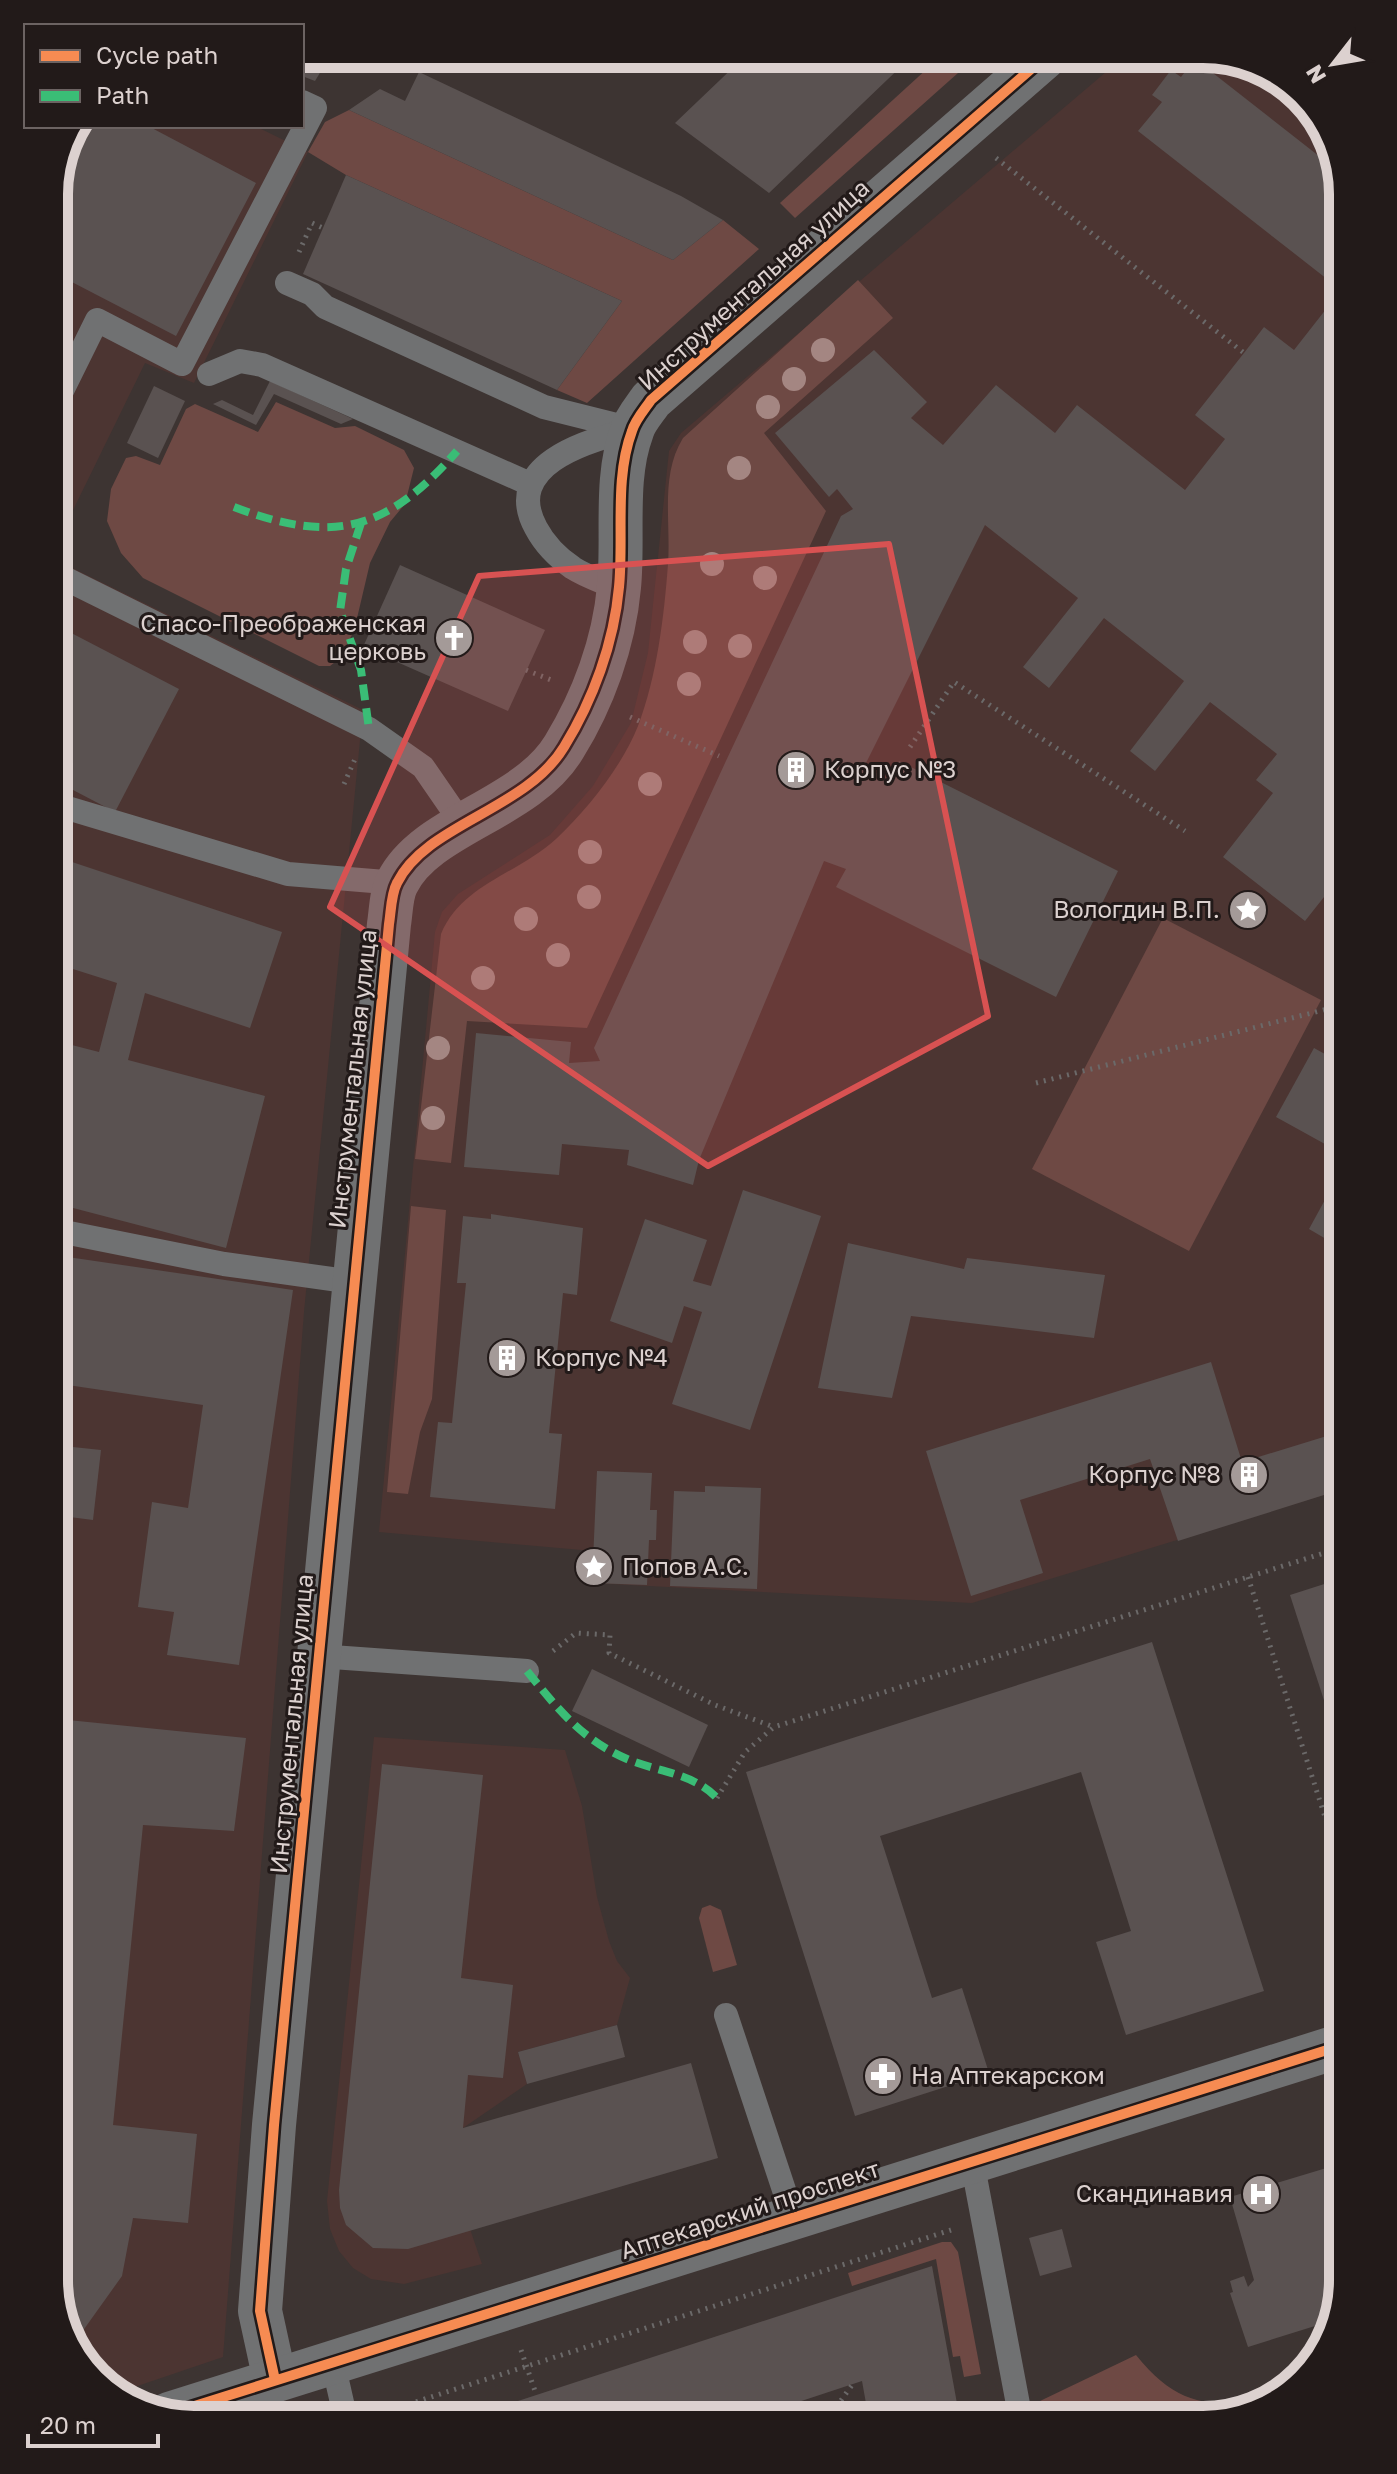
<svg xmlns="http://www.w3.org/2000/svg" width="1397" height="2474" font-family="'Golos Text',sans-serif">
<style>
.built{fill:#4c3532}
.green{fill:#6e4944}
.building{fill:#5a5251}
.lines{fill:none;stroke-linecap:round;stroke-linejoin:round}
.path{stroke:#6b6969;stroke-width:5;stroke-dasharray:2 6;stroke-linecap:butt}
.lane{stroke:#707172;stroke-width:24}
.street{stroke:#707172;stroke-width:44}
.quiet{stroke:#3abd76;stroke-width:8;stroke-dasharray:16 8;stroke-linecap:butt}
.cycleway-casing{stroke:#221a19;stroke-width:15}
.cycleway{stroke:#f68b52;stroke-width:10}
.tree{fill:#a48682}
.marked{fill:#d85252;fill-opacity:0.2;stroke:#d85252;stroke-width:6;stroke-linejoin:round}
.labels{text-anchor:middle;stroke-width:6;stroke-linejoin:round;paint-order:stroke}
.street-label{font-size:24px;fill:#dcd1cf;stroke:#221a19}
.poi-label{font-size:24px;fill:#dcd1cf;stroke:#221a19;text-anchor:end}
.rim{fill:none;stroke:#dcd1cf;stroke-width:10}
</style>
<rect width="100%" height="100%" fill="#3d3432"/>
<g class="built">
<polygon points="1213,54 1238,63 1329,135 1343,194 1343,1489 972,1603 592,1583 593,1551 379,1532 435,932 442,912 458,894 550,835 593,786 631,723 648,653 669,451 681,433 1126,55"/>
<polygon points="81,126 255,126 308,152 194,383 145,363 54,549 54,185"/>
<polygon points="54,559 363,710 304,1312 223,2357 114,2394 68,2341 54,2280"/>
<polygon points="374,1737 565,1750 582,1806 597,1897 609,1941 617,1961 630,1978 617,2025 518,2052 527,2084 463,2128 470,2229 482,2264 404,2284 371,2279 353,2268 339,2251 330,2229 327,2201"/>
</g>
<g class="green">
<polygon points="940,57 976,57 795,218 780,203"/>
<polygon points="349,110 673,260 723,220 759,249 587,403 557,390 622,301 346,175 308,152 325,122"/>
<path d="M 858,280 L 893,318 L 764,433 L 826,511 L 587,1028 L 467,1021 L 451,1163 L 415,1159 L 441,934 C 462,884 518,874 556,839 C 588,809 622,766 638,726 C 657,676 664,617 668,564 C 671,522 660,475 683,438 Z"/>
<polygon points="276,402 335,428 355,426 404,450 414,468 405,504 390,522 370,563 354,631 339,659 330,666 319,666 143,578 121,553 107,521 111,489 126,458 136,456 160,465 186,409 195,404 258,432"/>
<polygon points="1163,918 1321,1000 1189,1251 1032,1169"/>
<polygon points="411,1206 446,1210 432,1399 420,1432 408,1494 387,1492"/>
<polygon points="710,1905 721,1910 737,1965 713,1972 699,1918 702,1908"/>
<polygon points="942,2242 951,2242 958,2252 981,2374 964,2377 960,2356 953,2357 936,2259 852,2286 848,2273"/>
<path d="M 1136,2355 C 1176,2405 1206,2406 1266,2404 L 1203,2420 L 1044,2420 L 1040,2401 Z"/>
</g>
<g class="building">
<polygon points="911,57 769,193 675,123 742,59 767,59 771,62 776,58"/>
<polygon points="1195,59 1338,171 1343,194 1343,873 1305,921 1223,857 1273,793 1256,780 1277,754 1210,702 1155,771 1130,751 1184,681 1104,618 1049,688 1023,667 1078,598 985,525 864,767 890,780 899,761 1118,871 1056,997 836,887 846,869 824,861 699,1160 693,1185 627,1165 629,1150 562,1144 559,1175 464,1167 476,1033 571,1042 569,1063 600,1061 594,1048 725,763 841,516 853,509 837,489 829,497 775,433 874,350 927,402 911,418 943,445 996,385 1055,433 1077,405 1185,490 1225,439 1195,415 1244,353 1264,327 1294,350 1341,290 1138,131 1162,102 1152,95 1171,70 1181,77"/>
<polygon points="302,63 326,63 315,81 302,76"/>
<polygon points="419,72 681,196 723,220 673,260 349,110 380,89 405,101"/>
<polygon points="81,126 148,126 256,183 176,336 68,280 54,306 54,185"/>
<polygon points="346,175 622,301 557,390 303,274"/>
<polygon points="270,381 353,419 341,424 274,394 256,425 213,404 222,400 253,415"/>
<polygon points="154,386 185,401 158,458 127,443"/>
<polygon points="400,565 545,630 508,711 363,647"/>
<polygon points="54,624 179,689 115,812 54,780"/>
<polygon points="54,856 282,932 250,1028 145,993 128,1060 265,1096 226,1248 54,1203 54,1082 64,1043 99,1052 117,983 54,963"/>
<polygon points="1314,1048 1343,1064 1343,1154 1276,1117"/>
<polygon points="1343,1167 1343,1249 1309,1229"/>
<polygon points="743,1190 821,1216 750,1430 672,1404 702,1312 684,1306 672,1343 610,1321 645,1219 707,1240 693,1281 711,1286"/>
<polygon points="491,1214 583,1228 577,1295 563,1293 549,1433 562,1434 555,1509 430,1497 438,1422 452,1423 466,1283 457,1283 463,1216 491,1219"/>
<polygon points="848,1243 964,1269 967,1258 1105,1275 1094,1338 911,1316 892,1398 818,1388"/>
<polygon points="54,1255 293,1290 239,1665 167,1655 174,1612 138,1607 152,1502 188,1508 203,1405 54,1383"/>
<polygon points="1211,1362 1242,1462 1343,1431 1343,1489 1178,1541 1150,1459 1020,1500 1043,1573 971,1596 926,1451"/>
<polygon points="54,1445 101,1450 93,1520 54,1515"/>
<polygon points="597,1471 652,1473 650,1510 657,1510 656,1540 649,1540 647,1585 592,1583"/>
<polygon points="705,1486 761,1488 757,1589 670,1586 674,1491 705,1492"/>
<polygon points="1343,1578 1343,1756 1342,1756 1290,1595"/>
<polygon points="1152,1642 1264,1991 1126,2035 1096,1942 1131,1931 1081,1772 880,1836 932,1998 962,1988 989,2073 855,2116 746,1772"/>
<polygon points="592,1669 708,1725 689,1767 572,1711"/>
<polygon points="68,1720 246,1738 234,1831 143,1825 113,2125 197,2134 188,2223 133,2218 122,2276 72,2346 54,2280 54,1856"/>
<polygon points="382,1764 483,1775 461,1978 513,1985 503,2078 468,2075 463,2128 691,2063 718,2158 408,2249 373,2248 346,2225 340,2208 339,2190"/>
<polygon points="617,2025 625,2057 527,2084 518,2052"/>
<polygon points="1343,2163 1343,2280 1331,2321 1248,2347 1230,2293 1233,2292 1230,2281 1244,2276 1248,2287 1254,2280 1230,2197"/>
<polygon points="1062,2229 1072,2267 1040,2276 1029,2238"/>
<polygon points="932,2266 960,2420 869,2420 862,2381 744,2420 460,2420"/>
</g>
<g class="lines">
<g class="path">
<polyline points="996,158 1244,353"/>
<polyline points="299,252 312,223 323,228"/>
<polyline points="526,670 551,680"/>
<polyline points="630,717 719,756"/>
<polyline points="910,747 954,682 1185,831"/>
<polyline points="344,784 355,759"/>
<polyline points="1036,1083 1343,1005"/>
<polyline points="1248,1577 1343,1873"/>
<polyline points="553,1651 576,1633 610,1635 609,1653 715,1705 774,1727"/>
<polyline points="717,1798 745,1752 774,1727 1343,1547"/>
<polyline points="521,2350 536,2394"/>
<polyline points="795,2403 801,2420"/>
<polyline points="378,2414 951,2230"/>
<polyline points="827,2420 852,2385"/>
</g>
<g class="lane">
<polyline points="287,283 312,294 325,307 544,407 632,429"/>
<polyline points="209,374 240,361 262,365 530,484"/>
<polyline points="54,407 97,320 182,364 315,108 302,102"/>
<polyline points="54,573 369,729 423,767 463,825"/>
<path d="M 619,589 C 604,582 587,577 573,568 C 557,557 545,545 536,528 C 502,466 585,441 630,430"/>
<polyline points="54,804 288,874 397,883"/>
<polyline points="54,1230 224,1264 353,1282"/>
<polyline points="318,1656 527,1671"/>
<polyline points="726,2015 793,2217"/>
<polyline points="972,2161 1021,2420"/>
<polyline points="333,2363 346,2420"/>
</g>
<g class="street">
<path d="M 275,2380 L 260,2311 L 274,2125 L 389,924 C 391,912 391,894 397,883 C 426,824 526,810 564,747 C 593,700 614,643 619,587 C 624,537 614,479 632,431 C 635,420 645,409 651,400 L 1046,56"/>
<polyline points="169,2414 1343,2045"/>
</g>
<g class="quiet">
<path d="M 234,507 C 334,545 387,531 457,451"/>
<polyline points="361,523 346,569 340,611 361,670 369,729"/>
<path d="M 527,1671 C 557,1708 582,1740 627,1759 C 658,1772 693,1773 717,1798"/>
</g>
<defs>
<g id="cycleway">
<path d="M 275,2380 L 260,2311 L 274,2125 L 389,924 C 391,912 391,894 397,883 C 426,824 526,810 564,747 C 593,700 614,643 619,587 C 624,537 614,479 632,431 C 635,420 645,409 651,400 L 1046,56"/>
<polyline points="169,2414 1343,2045"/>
</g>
</defs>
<use href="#cycleway" class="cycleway-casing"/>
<use href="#cycleway" class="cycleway"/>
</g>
<g class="tree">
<circle cx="823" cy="350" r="12"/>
<circle cx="794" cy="379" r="12"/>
<circle cx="768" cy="407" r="12"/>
<circle cx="739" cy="468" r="12"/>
<circle cx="712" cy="564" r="12"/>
<circle cx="765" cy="578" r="12"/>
<circle cx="695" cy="642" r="12"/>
<circle cx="740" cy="646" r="12"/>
<circle cx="689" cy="684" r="12"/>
<circle cx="650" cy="784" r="12"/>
<circle cx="590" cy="852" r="12"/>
<circle cx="589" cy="897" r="12"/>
<circle cx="526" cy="919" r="12"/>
<circle cx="558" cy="955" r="12"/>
<circle cx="483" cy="978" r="12"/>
<circle cx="438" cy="1048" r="12"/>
<circle cx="433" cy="1118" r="12"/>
</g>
<path class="marked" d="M 889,544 L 988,1016 L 708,1166 L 330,907 L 479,576 Z"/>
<defs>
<symbol id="church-disc" viewBox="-11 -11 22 22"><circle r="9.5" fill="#a49a98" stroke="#221a19"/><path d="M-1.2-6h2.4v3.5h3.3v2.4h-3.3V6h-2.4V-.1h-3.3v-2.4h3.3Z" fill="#fff"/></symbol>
<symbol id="building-disc" viewBox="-11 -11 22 22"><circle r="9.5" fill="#a49a98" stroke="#221a19"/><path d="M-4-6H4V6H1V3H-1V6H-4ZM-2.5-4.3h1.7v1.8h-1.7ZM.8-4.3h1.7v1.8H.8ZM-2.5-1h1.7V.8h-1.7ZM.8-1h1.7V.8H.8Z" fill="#fff"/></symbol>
<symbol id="sight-disc" viewBox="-11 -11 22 22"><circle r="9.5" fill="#a49a98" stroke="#221a19"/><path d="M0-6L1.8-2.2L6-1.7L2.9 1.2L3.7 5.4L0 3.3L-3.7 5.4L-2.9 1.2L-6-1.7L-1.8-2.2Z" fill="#fff"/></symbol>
<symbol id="pharmacy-disc" viewBox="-11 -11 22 22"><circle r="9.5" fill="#a49a98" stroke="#221a19"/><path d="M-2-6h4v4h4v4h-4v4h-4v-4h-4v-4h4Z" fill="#fff"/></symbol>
<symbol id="hospital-disc" viewBox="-11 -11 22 22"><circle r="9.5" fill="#a49a98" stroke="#221a19"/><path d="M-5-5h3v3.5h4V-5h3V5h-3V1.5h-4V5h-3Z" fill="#fff"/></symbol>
</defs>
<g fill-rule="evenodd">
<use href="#church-disc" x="432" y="616" width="44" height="44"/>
<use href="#building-disc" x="774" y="748" width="44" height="44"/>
<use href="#sight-disc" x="1226" y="888" width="44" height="44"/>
<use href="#building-disc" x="485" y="1336" width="44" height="44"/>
<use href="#building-disc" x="1227" y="1453" width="44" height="44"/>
<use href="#sight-disc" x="572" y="1545" width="44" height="44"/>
<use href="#pharmacy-disc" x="861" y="2054" width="44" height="44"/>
<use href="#hospital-disc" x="1239" y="2172" width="44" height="44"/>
</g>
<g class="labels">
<g class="street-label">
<text transform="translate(754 285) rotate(-42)" y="8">Инструментальная улица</text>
<text transform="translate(353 1079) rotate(-84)" y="8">Инструментальная улица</text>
<text transform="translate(292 1724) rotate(-85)" y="8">Инструментальная улица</text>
<text transform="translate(750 2210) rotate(-18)" y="8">Аптекарский проспект</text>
</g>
<g class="poi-label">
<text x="426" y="632">Спасо-Преображенская<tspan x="426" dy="28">церковь</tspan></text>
<text x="824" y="778" text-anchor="start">Корпус №3</text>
<text x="1220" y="918">Вологдин В.П.</text>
<text x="535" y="1366" text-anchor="start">Корпус №4</text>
<text x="1221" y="1483">Корпус №8</text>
<text x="622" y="1575" text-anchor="start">Попов А.С.</text>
<text x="911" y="2084" text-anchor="start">На Аптекарском</text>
<text x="1233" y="2202">Скандинавия</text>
</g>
</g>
<path d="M0 0H1397V2474H0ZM194 68H1203A126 126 0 0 1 1329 194V2280A126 126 0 0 1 1203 2406H194A126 126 0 0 1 68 2280V194A126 126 0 0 1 194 68Z" fill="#221a19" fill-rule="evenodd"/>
<path class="rim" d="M194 68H1203A126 126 0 0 1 1329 194V2280A126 126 0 0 1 1203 2406H194A126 126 0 0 1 68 2280V194A126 126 0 0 1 194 68Z"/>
<rect x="24" y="24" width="280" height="104" fill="#221a19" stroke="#6c6362" stroke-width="2"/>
<rect x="40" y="50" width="40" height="12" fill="#f68b52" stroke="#6c6362" stroke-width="2"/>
<text x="96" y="64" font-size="24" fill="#dcd1cf">Cycle path</text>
<rect x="40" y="90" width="40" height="12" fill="#3abd76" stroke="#6c6362" stroke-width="2"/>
<text x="96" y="104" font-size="24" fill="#dcd1cf">Path</text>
<g transform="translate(1333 64) rotate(239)" stroke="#221a19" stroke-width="6" paint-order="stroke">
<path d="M0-6L14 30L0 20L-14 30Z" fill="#dcd1cf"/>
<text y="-12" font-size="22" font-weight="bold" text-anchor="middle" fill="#dcd1cf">N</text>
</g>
<path d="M28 2434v12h130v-12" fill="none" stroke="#dcd1cf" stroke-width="4"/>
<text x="40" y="2434" font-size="24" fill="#dcd1cf" stroke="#221a19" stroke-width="6" paint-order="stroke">20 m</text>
</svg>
